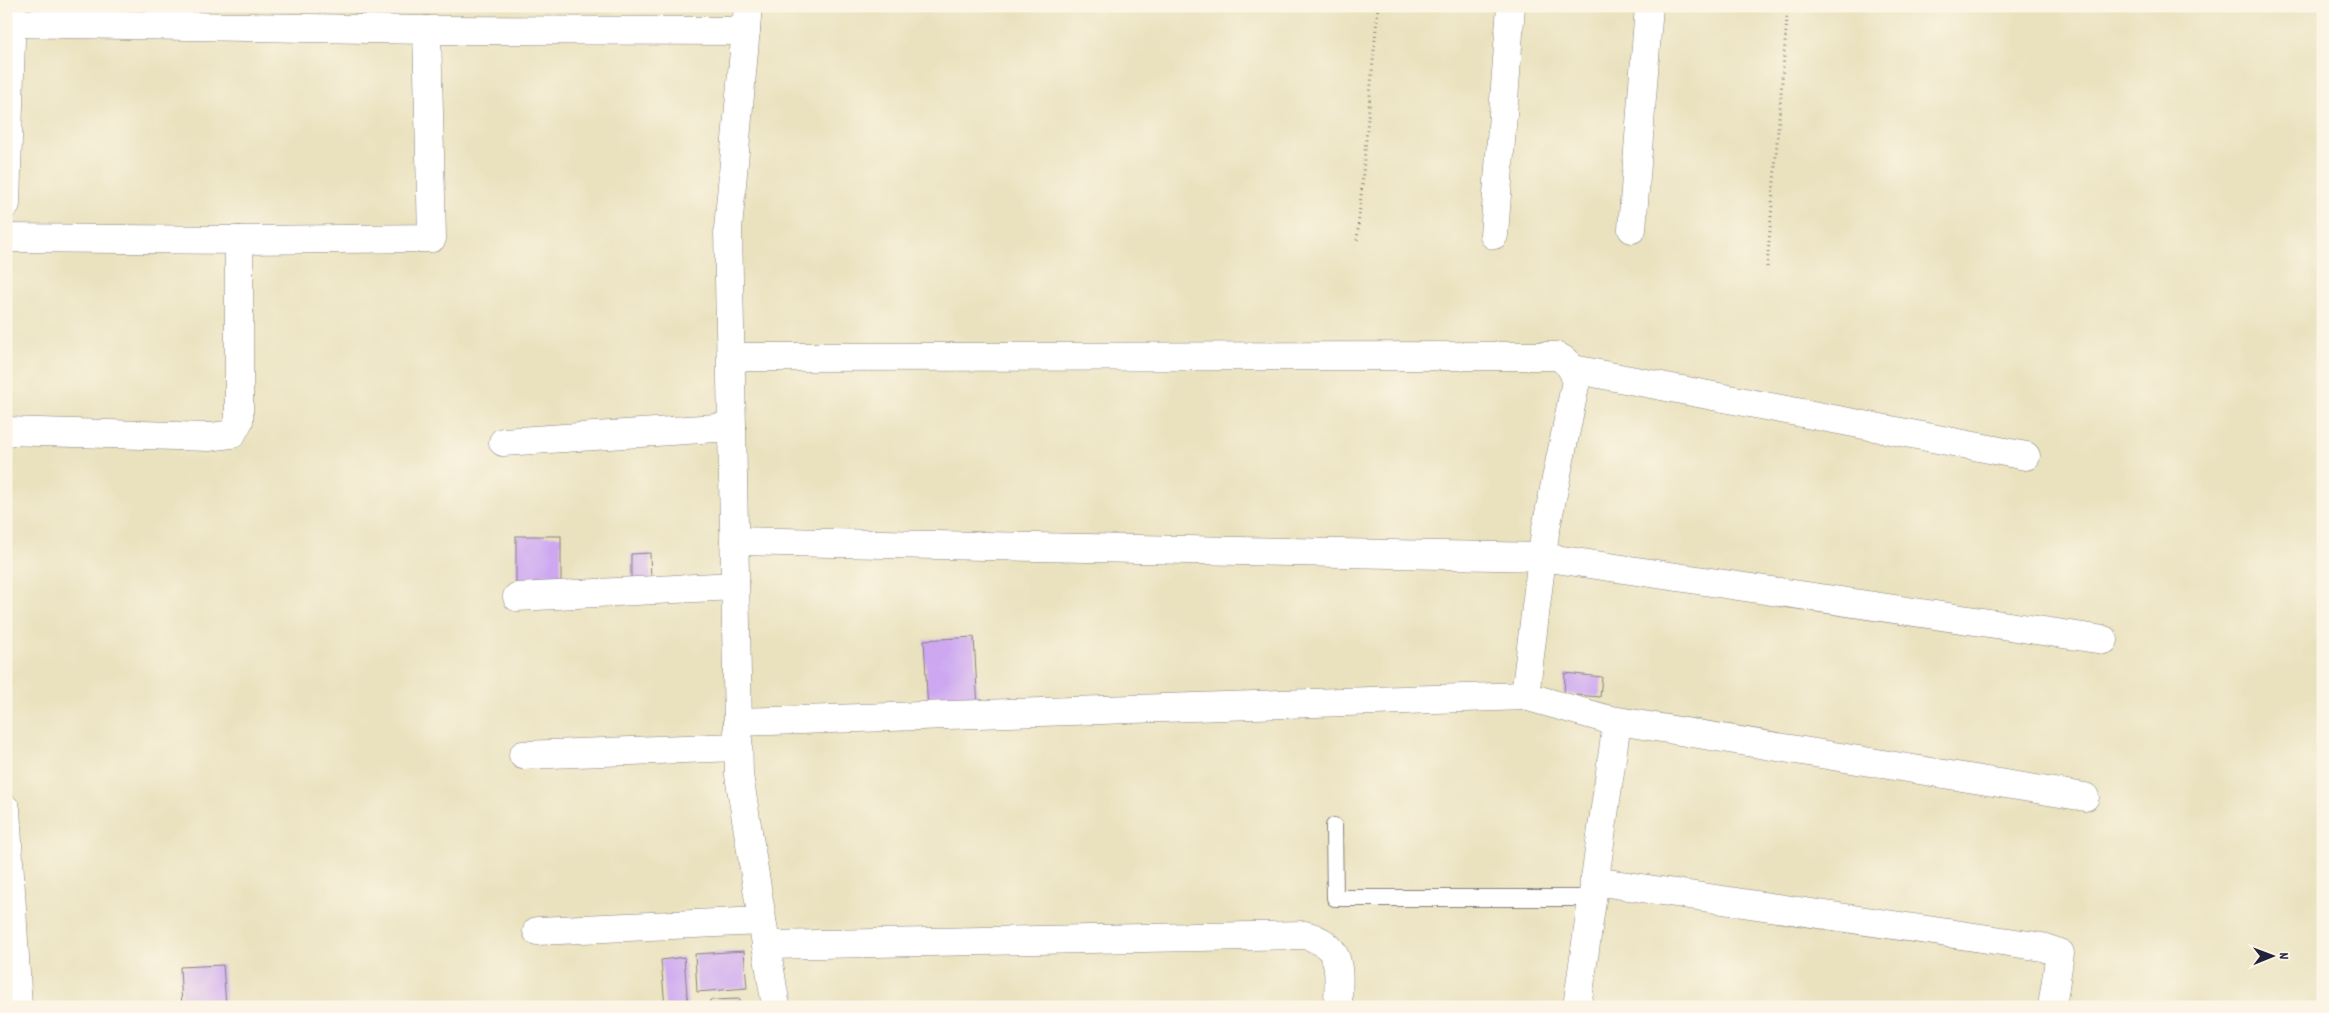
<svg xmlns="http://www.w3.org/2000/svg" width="2329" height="1013" font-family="Dekko,sans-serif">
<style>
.building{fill:#cda8f1}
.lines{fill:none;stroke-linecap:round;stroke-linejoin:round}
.service-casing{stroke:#86827d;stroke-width:18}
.minor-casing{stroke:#86827d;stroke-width:29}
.tertiary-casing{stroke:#86827d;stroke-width:29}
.path{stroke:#86827d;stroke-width:3;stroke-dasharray:1 4;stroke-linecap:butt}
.service{stroke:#fff;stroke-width:16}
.minor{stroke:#fff;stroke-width:28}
.tertiary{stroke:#fff;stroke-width:28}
</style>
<rect width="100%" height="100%" fill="#fcf5e5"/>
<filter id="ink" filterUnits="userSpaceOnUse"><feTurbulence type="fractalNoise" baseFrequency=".02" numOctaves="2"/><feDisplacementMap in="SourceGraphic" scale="10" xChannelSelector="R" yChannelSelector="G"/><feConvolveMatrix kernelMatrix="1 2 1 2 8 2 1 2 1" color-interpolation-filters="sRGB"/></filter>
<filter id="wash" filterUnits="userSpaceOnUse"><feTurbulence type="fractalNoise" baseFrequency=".0096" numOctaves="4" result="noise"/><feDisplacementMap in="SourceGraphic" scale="20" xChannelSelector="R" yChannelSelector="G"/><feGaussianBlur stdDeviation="1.12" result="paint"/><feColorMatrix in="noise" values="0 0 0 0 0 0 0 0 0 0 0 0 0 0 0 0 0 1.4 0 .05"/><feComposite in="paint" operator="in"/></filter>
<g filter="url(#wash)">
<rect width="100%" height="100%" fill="#eae2bf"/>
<g id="blocks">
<g class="building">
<rect x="516" y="536" width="45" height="52"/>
<polygon points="650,553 651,580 631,581 631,554"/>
<polygon points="974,637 978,709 928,712 924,640"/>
<polygon points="1565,673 1602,677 1600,697 1564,694"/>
<polygon points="744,951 747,988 697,992 695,954"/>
<polygon points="684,957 688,1007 665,1007 661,960"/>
<polygon points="223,965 226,1007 182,1007 180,967"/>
<polygon points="740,999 740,1007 710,1007 710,1000"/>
</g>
</g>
</g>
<g filter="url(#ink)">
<use href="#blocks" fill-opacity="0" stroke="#86827d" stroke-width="1"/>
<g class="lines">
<defs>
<polyline id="service" points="1334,826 1335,898 1592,898"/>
<g id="minor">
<polyline points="6,23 427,30 746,31"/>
<polyline points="6,204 12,6"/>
<polyline points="1632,229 1649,6"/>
<polyline points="1494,235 1511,6"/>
<polyline points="6,238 239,240 432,238 427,30"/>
<path d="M 731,357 L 1557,356 C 1569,362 1573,369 1576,381 L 1545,533 L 1525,696"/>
<polyline points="1573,369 2026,456"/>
<polyline points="6,431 210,437 232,434 239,421 239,240"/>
<polyline points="503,442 732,427"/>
<polyline points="734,541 1542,557 2104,640"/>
<polyline points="517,597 735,586"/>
<polyline points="1606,719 2085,797"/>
<polyline points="738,722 1525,696 1617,722 1577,1007"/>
<polyline points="523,755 738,747"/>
<polyline points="6,809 18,1007"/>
<polyline points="1594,881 2042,947 2060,953 2052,1007"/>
<polyline points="537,931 762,921"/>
<path d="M 766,945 L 1305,935 C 1346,946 1338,972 1338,1007"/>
</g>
<polyline id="tertiary" points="748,6 728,229 739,775 776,1007"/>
</defs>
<use href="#service" class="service-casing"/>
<use href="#minor" class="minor-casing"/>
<use href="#tertiary" class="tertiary-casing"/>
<g class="path">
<polyline points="1357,240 1378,6"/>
<polyline points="1767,267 1788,6"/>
</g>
<use href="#service" class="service"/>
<use href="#minor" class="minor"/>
<use href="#tertiary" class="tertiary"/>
</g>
</g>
<rect width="2329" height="1013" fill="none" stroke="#fcf5e5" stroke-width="25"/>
<g transform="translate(2272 956) rotate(89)" stroke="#fcf5e5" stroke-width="4" paint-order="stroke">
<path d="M0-4L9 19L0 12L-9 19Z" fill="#22223b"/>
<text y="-8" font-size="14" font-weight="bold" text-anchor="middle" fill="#22223b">N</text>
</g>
</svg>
